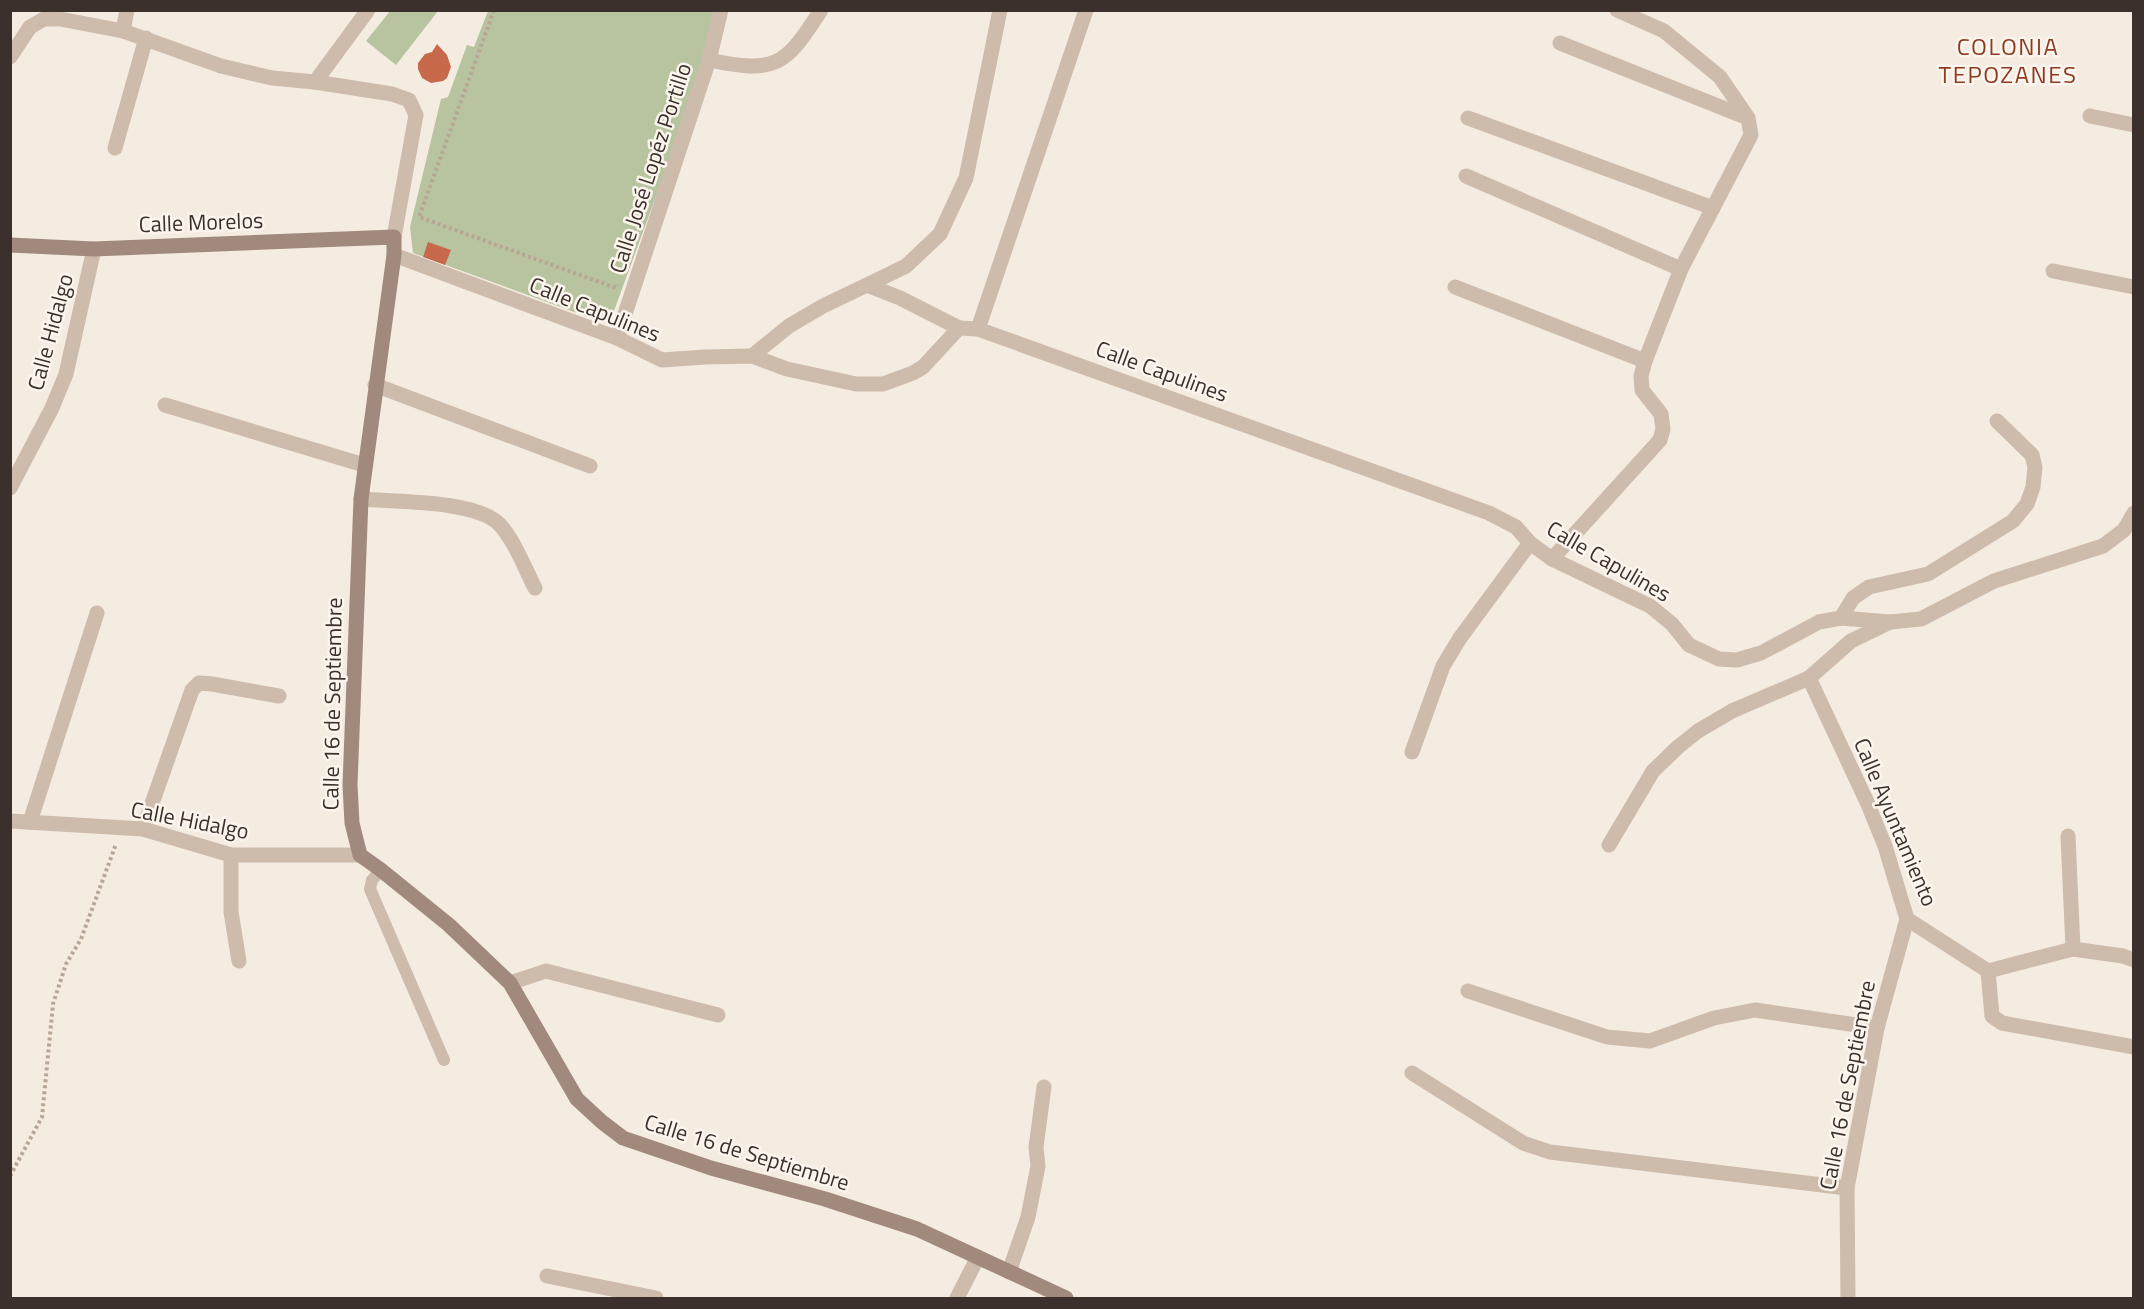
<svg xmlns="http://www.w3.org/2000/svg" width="2144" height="1309" font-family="'Titillium Web',sans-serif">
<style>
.green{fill:#b8c4a0}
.building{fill:#c8694b}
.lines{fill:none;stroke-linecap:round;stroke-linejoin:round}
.path{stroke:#b9a596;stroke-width:4;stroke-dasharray:3 3;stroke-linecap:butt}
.service{stroke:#cdbbac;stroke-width:12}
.minor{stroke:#cdbbac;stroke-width:15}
.tertiary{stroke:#cdbbac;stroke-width:15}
.secondary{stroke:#a18a7d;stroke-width:15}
.labels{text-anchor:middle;stroke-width:5;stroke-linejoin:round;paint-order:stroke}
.street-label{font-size:22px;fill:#3b302b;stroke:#fbf5ee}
.neighbourhood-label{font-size:24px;letter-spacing:1.5px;fill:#8c3b22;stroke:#fbf5ee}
</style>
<rect width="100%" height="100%" fill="#f4ebe1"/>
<g class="green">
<polygon points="391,10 438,11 396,65 366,41"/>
<polygon points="488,11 724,11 611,319 604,323 413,253 410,227 441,99 448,97 467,45 474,47"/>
</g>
<g class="building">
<polygon points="437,44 447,55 451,67 447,78 443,81 431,83 422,78 418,69 418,63 425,54 432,52"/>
<polygon points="428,242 451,250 445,265 423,257"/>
</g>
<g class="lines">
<g class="path">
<polyline points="494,10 419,217 616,288 617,285"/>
<polyline points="10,1176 42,1117 53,1004 66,964 81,939 116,844"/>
</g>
<polyline class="service" points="381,870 372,880 370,889 444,1060"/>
<g class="minor">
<polyline points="1617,10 1664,31 1720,77 1748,118"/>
<polyline points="123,31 127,10"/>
<polyline points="10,57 30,27 44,19 60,19 123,31 221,66 272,78 315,82"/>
<path d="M 709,60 C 776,74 785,66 821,10"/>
<polyline points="2090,116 2134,125"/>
<polyline points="1468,118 1713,208"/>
<polyline points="115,148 146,38"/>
<polyline points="1466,176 1681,269"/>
<polyline points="394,255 617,338 662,360 705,357 752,356 787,369 856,384 883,384 913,373 923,367 959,328 978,329 1489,513 1516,527 1530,543 1552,559 1650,606 1672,624 1689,645 1719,659 1737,660 1761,653 1819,622 1841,618 1890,622 1921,619 1994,581 2103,546 2124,530 2134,513"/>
<polyline points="2053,271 2134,287"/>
<polyline points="867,285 906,266 940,234 966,178 1000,10"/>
<polyline points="1455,287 1645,361"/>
<polyline points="978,329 1086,10"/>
<polyline points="617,338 709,60 721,10"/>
<polyline points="752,356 789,326 823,306 867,285 900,298 959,328"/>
<polyline points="375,385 590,466"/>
<polyline points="165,405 364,465"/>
<polyline points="10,488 52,408 66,374 94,249"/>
<path d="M 361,499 C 394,502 476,500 499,524 C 514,539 525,569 535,588"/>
<polyline points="1552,559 1660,440 1663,429 1661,414 1642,390 1641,376 1645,361 1681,269 1751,135 1748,118 1560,43"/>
<polyline points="1841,618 1853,598 1869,587 1928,574 2013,521 2027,504 2033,487 2035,467 2032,455 1997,421"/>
<polyline points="1890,622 1851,641 1809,678 1867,802 1885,846 1907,919 1988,971 2073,949 2123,956 2134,960"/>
<polyline points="1412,752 1443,666 1460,638 1530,543"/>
<polyline points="10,821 143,829 231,855 360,855"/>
<polyline points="30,822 97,613"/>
<polyline points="143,829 192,690 199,683 212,684 279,696"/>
<polyline points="2068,836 2073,949"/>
<polyline points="1609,845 1653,771 1678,747 1698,731 1732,711 1809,678"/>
<polyline points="231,855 231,912 239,961"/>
<polyline points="1988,971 1992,1016 2002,1023 2134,1047"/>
<polyline points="510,983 546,971 718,1015"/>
<polyline points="1468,991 1607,1037 1650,1041 1714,1018 1755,1010 1877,1028"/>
<polyline points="1412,1073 1523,1143 1550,1152 1847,1188"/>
<polyline points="1009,1272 1028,1217 1038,1166 1036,1147 1044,1087"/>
<polyline points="547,1276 656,1298"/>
<polyline points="957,1298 978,1257"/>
<polyline points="1848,1298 1847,1188 1877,1028 1907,919"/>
</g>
<polyline class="tertiary" points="368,10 315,82 392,94 409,100 416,115 394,237"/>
<polyline class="secondary" points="10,245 94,249 394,237 394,255 361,499 350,785 352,823 360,855 381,870 449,925 510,983 577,1099 602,1122 623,1138 711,1168 825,1199 917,1229 1066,1298"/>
</g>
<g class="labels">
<g class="street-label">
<text transform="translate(650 168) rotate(-72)" y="8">Calle José Lopéz Portillo</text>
<text transform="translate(201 222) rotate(-2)" y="8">Calle Morelos</text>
<text transform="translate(595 309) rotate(22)" y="8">Calle Capulines</text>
<text transform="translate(50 332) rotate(-75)" y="8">Calle Hidalgo</text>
<text transform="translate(1162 371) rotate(20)" y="8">Calle Capulines</text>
<text transform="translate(1609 561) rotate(30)" y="8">Calle Capulines</text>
<text transform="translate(332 704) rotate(-89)" y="8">Calle 16 de Septiembre</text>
<text transform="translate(190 820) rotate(11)" y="8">Calle Hidalgo</text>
<text transform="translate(1896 822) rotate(67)" y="8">Calle Ayuntamiento</text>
<text transform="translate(1847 1085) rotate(-79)" y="8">Calle 16 de Septiembre</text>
<text transform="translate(747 1152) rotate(17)" y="8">Calle 16 de Septiembre</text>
</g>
<g class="neighbourhood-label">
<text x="2008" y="55">COLONIA<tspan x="2008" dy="28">TEPOZANES</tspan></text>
</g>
</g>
<rect width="2144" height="1309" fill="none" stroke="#3b302b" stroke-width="24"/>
</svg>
